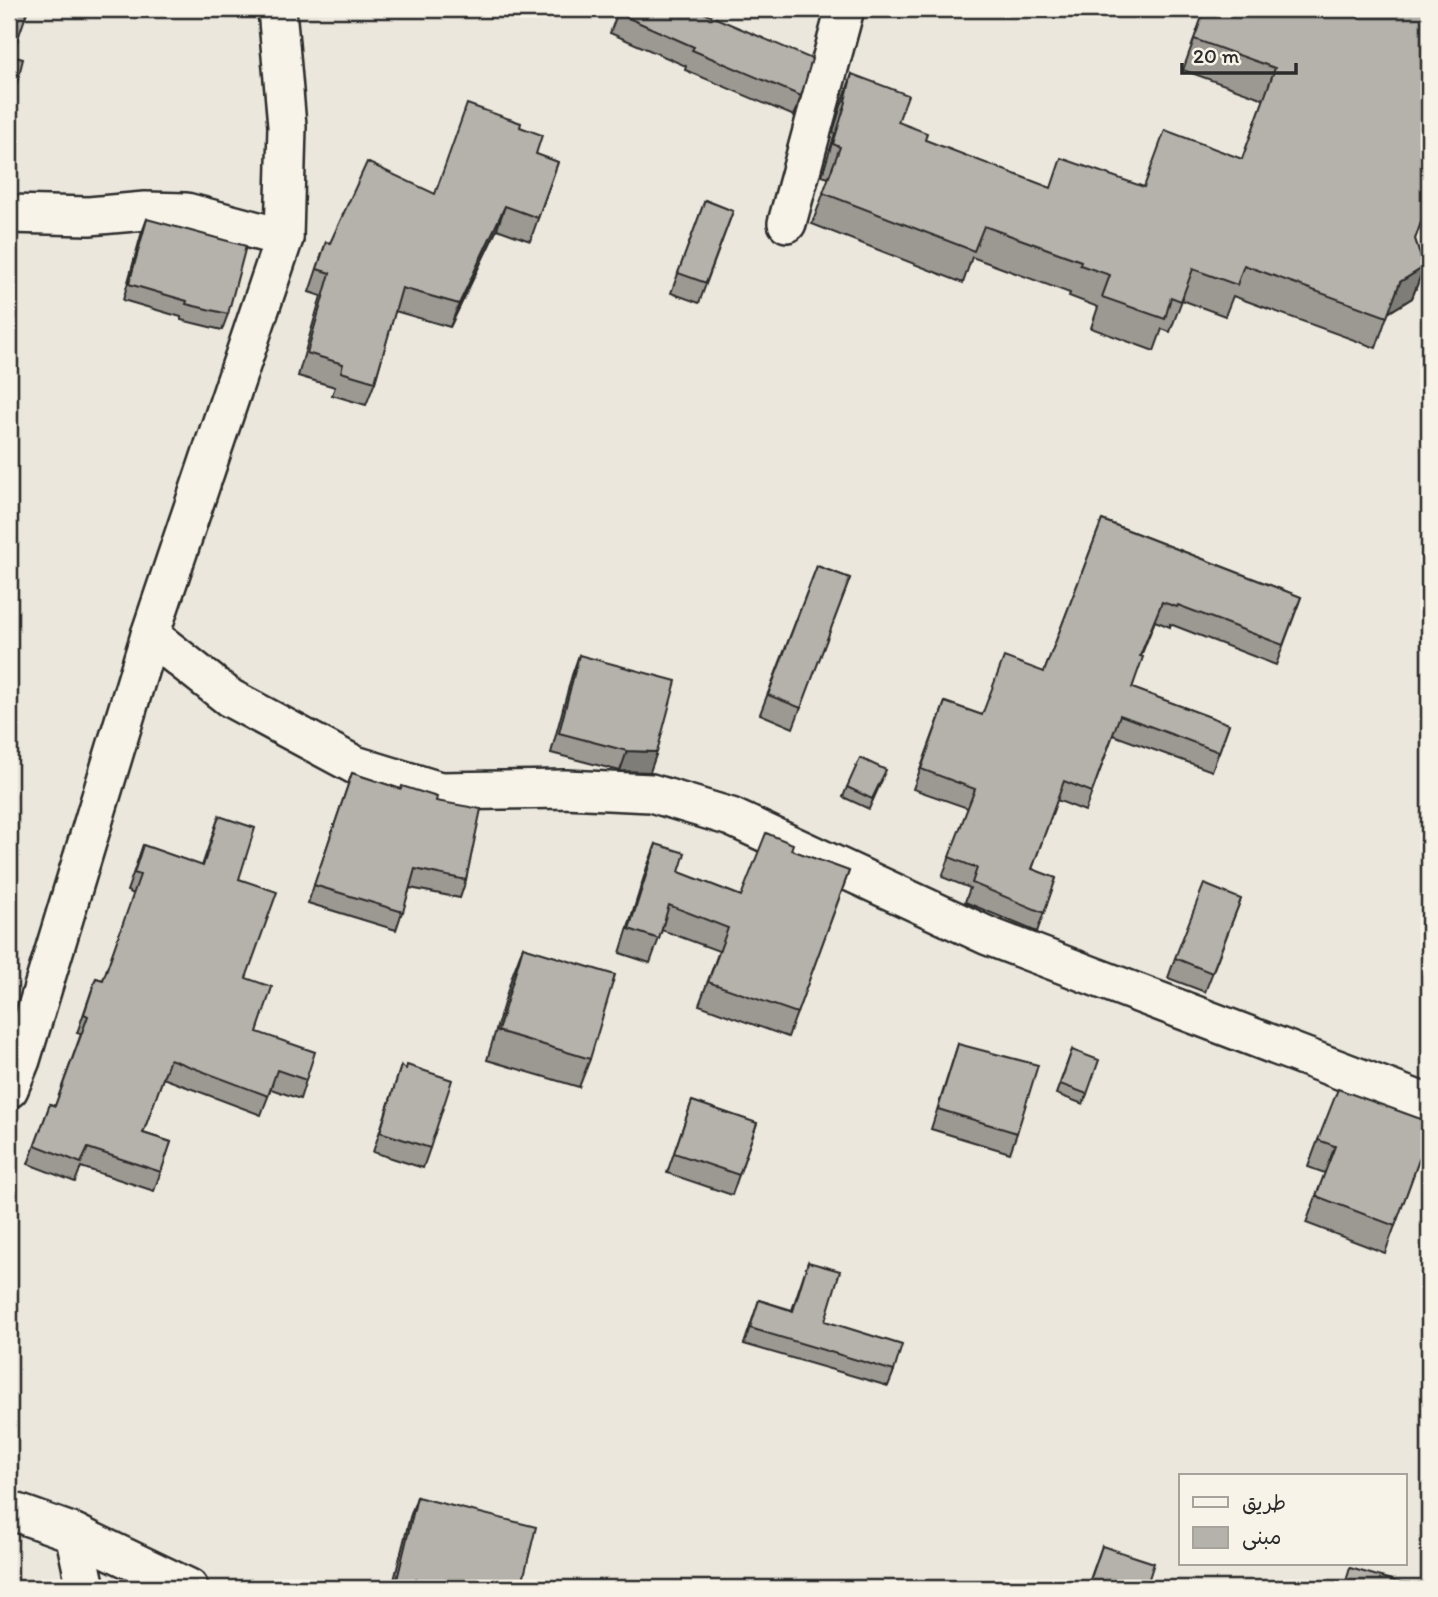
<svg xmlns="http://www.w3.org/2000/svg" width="1438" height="1597" font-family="Itim,'Playpen Sans Arabic',sans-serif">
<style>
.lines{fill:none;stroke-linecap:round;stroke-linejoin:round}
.minor-casing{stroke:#2b2b2b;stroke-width:42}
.minor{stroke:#f7f3e8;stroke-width:37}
.wall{fill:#9c9993;stroke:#2b2b2b;stroke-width:2}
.shaded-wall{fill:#7f7d78;stroke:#2b2b2b;stroke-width:2}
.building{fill:#b5b2ab;stroke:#2b2b2b;stroke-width:2}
</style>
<rect width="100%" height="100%" fill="#ebe7dd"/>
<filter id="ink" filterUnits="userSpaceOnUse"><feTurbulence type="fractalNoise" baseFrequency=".0143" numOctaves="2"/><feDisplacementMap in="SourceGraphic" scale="14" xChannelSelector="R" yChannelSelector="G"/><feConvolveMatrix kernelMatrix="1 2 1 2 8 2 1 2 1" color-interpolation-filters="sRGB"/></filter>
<g filter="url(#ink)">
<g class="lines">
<defs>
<g id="minor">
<polyline points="9,214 89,216 145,211 186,212 284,238"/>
<polyline points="787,223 845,9"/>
<polyline points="150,635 230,698 355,765 440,791 565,789 651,793 731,817 988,936 1429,1104"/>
<polyline points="9,1089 21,1060 150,635 284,238 287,126 277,9"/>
<polyline points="9,1510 74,1533 86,1588"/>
<polyline points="74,1533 189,1588"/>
</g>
</defs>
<use href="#minor" class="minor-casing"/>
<use href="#minor" class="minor"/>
</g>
<g class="wall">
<polygon points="619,9 801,96 794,116 685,70 686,66 610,33"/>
<polygon points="1205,9 1429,9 1429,209 1426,208 1415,239 1424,267 1412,298 1388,313 1376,348 1233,296 1225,316 1182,300 1170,332 1162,329 1154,351 1091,328 1098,307 1069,296 1070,293 972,257 963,283 812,224 829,178 822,176 835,133 833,132 841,106 852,74 898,122 925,140 1050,188 1144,187 1242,159 1264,99 1183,70"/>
<polygon points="520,127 536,154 558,162 530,241 497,229 450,327 395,311 375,382 366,405 332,395 335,387 298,376 321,296 309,292 326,242 330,243 435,194"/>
<polygon points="705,200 733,211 699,303 671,293"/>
<polygon points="147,219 228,314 222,330 181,320 181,317 123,300 141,235"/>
<polygon points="1102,520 1301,597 1276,665 1170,624 1170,627 1155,621 1141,656 1132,688 1229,724 1212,771 1113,735 1085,811 1057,800 1032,869 1056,878 1037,932 965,902 970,888 942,877 968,808 913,789 945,702 982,715 1044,672"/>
<polygon points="817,566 850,578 793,728 760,714"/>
<polygon points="579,655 650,772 620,771 551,753 572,675"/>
<polygon points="352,773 436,801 466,880 460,898 410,888 396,930 308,903"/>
<polygon points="882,780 869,809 843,797 847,787"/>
<polygon points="219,816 239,879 246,978 257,1032 306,1080 300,1099 271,1089 261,1115 163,1078 143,1133 171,1142 154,1191 81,1167 75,1182 28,1164 50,1104 55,1106 81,1034 77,1033 96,978 103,980 134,894 127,891 143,845 202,866"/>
<polygon points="656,844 679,872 741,896 791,850 849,871 788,1037 699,1005 719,951 662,930 650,963 620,953 647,867"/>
<polygon points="1241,899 1205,992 1168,978 1175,958"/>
<polygon points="523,947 590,1059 579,1087 487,1060 512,976"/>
<polygon points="958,1044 1017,1133 1010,1153 931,1129"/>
<polygon points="1072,1050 1087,1094 1083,1104 1056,1094"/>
<polygon points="401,1066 430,1148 423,1168 373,1152"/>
<polygon points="692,1101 757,1123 732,1195 667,1173"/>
<polygon points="1429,1132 1385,1253 1306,1223 1325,1173 1308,1167 1318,1140"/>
<polygon points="808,1262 825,1321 894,1371 888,1386 744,1344 759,1300 792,1310"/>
<polygon points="417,1497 521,1588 392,1588 410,1517"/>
<polygon points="1102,1546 1146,1588 1087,1588"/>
</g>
<g class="shaded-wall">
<polygon points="505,206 497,229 450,327 459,304"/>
<polygon points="1424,267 1412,298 1388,313 1400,282"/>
<polygon points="627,751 657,752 650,772 620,771"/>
</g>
<g class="building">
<polygon points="9,9 19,9 27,12 12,56 23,59 9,115"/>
<polygon points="619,9 686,9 696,13 697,10 812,59 801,96 692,50 694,47 617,13"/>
<polygon points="1205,9 1429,9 1429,200 1415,239 1424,267 1400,282 1387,317 1244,265 1237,285 1193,269 1181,301 1171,297 1165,319 1102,297 1110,275 1080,265 1081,261 984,226 974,251 823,193 840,147 833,144 846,102 845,101 852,74 908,95 898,122 927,133 925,140 1051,188 1061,158 1144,187 1165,130 1242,159 1275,68 1194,39"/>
<polygon points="467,104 521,123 520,127 542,135 536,154 558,162 538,218 505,206 459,304 402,288 375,382 341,372 343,364 307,353 330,273 317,269 326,242 330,243 367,162 435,194"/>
<polygon points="705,200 733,211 706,283 678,273"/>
<polygon points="147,219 246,246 228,314 186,304 187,301 129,284"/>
<polygon points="1102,520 1301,597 1283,645 1178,605 1177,607 1162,602 1140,656 1143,657 1132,688 1229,724 1219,752 1120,715 1092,792 1064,781 1032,869 1056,878 1044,913 972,883 977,868 949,857 975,789 921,769 945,702 982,715 1004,657 1044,672"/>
<polygon points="817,566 850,578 801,708 768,695"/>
<polygon points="579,655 676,681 657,752 627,751 559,733"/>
<polygon points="860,758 886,770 872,799 847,787"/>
<polygon points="352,773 401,789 402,786 437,797 436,801 481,809 466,880 415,869 403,912 314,885"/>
<polygon points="219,816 255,828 239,879 277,892 246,978 272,987 257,1032 315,1052 306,1080 277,1070 268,1096 170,1059 143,1133 171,1142 161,1172 88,1148 81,1163 35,1145 50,1104 55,1106 88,1016 84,1014 96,978 103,980 140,875 134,873 143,845 203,866"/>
<polygon points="766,833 793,844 791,850 849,871 797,1013 708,982 728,928 669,905 659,939 629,929 656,844 685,853 679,872 741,896"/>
<polygon points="1204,884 1241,899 1212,973 1175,958"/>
<polygon points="523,947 615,975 590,1059 498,1031"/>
<polygon points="958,1044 1038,1065 1017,1133 938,1109"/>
<polygon points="1072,1050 1099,1060 1087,1094 1060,1084"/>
<polygon points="407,1065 452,1080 430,1148 380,1132 401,1066 406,1069"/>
<polygon points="1338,1089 1429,1122 1429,1132 1395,1226 1316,1196 1335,1146 1318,1140"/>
<polygon points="692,1101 757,1123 739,1175 674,1153"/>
<polygon points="808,1262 840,1271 825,1321 902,1345 894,1371 750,1328 759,1300 793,1311"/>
<polygon points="417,1497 536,1527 521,1588 395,1588"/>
<polygon points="1102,1546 1154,1563 1146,1588 1113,1588 1090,1581"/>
<polygon points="1350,1568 1419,1588 1344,1588"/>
</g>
</g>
<rect width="1438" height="1597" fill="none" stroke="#f7f3e8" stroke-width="35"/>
<rect x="18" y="18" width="1403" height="1562" fill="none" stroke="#2b2b2b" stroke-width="2.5" filter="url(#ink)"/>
<rect x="1179" y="1474" width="228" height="91" fill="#f7f3e8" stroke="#a5a39c" stroke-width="2"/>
<rect x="1193" y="1497" width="35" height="10" fill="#f7f3e8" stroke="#a5a39c" stroke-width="2"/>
<text x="1242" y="1510" font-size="21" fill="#2b2b2b">طريق</text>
<rect x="1193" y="1527" width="35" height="21" fill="#b5b2ab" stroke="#a5a39c" stroke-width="2"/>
<text x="1242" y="1544" font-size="21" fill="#2b2b2b">مبنى</text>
<path d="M1182 63v10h114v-10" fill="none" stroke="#2b2b2b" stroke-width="3.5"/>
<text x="1193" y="63" font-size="21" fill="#2b2b2b" stroke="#f7f3e8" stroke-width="5" paint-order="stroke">20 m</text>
</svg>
